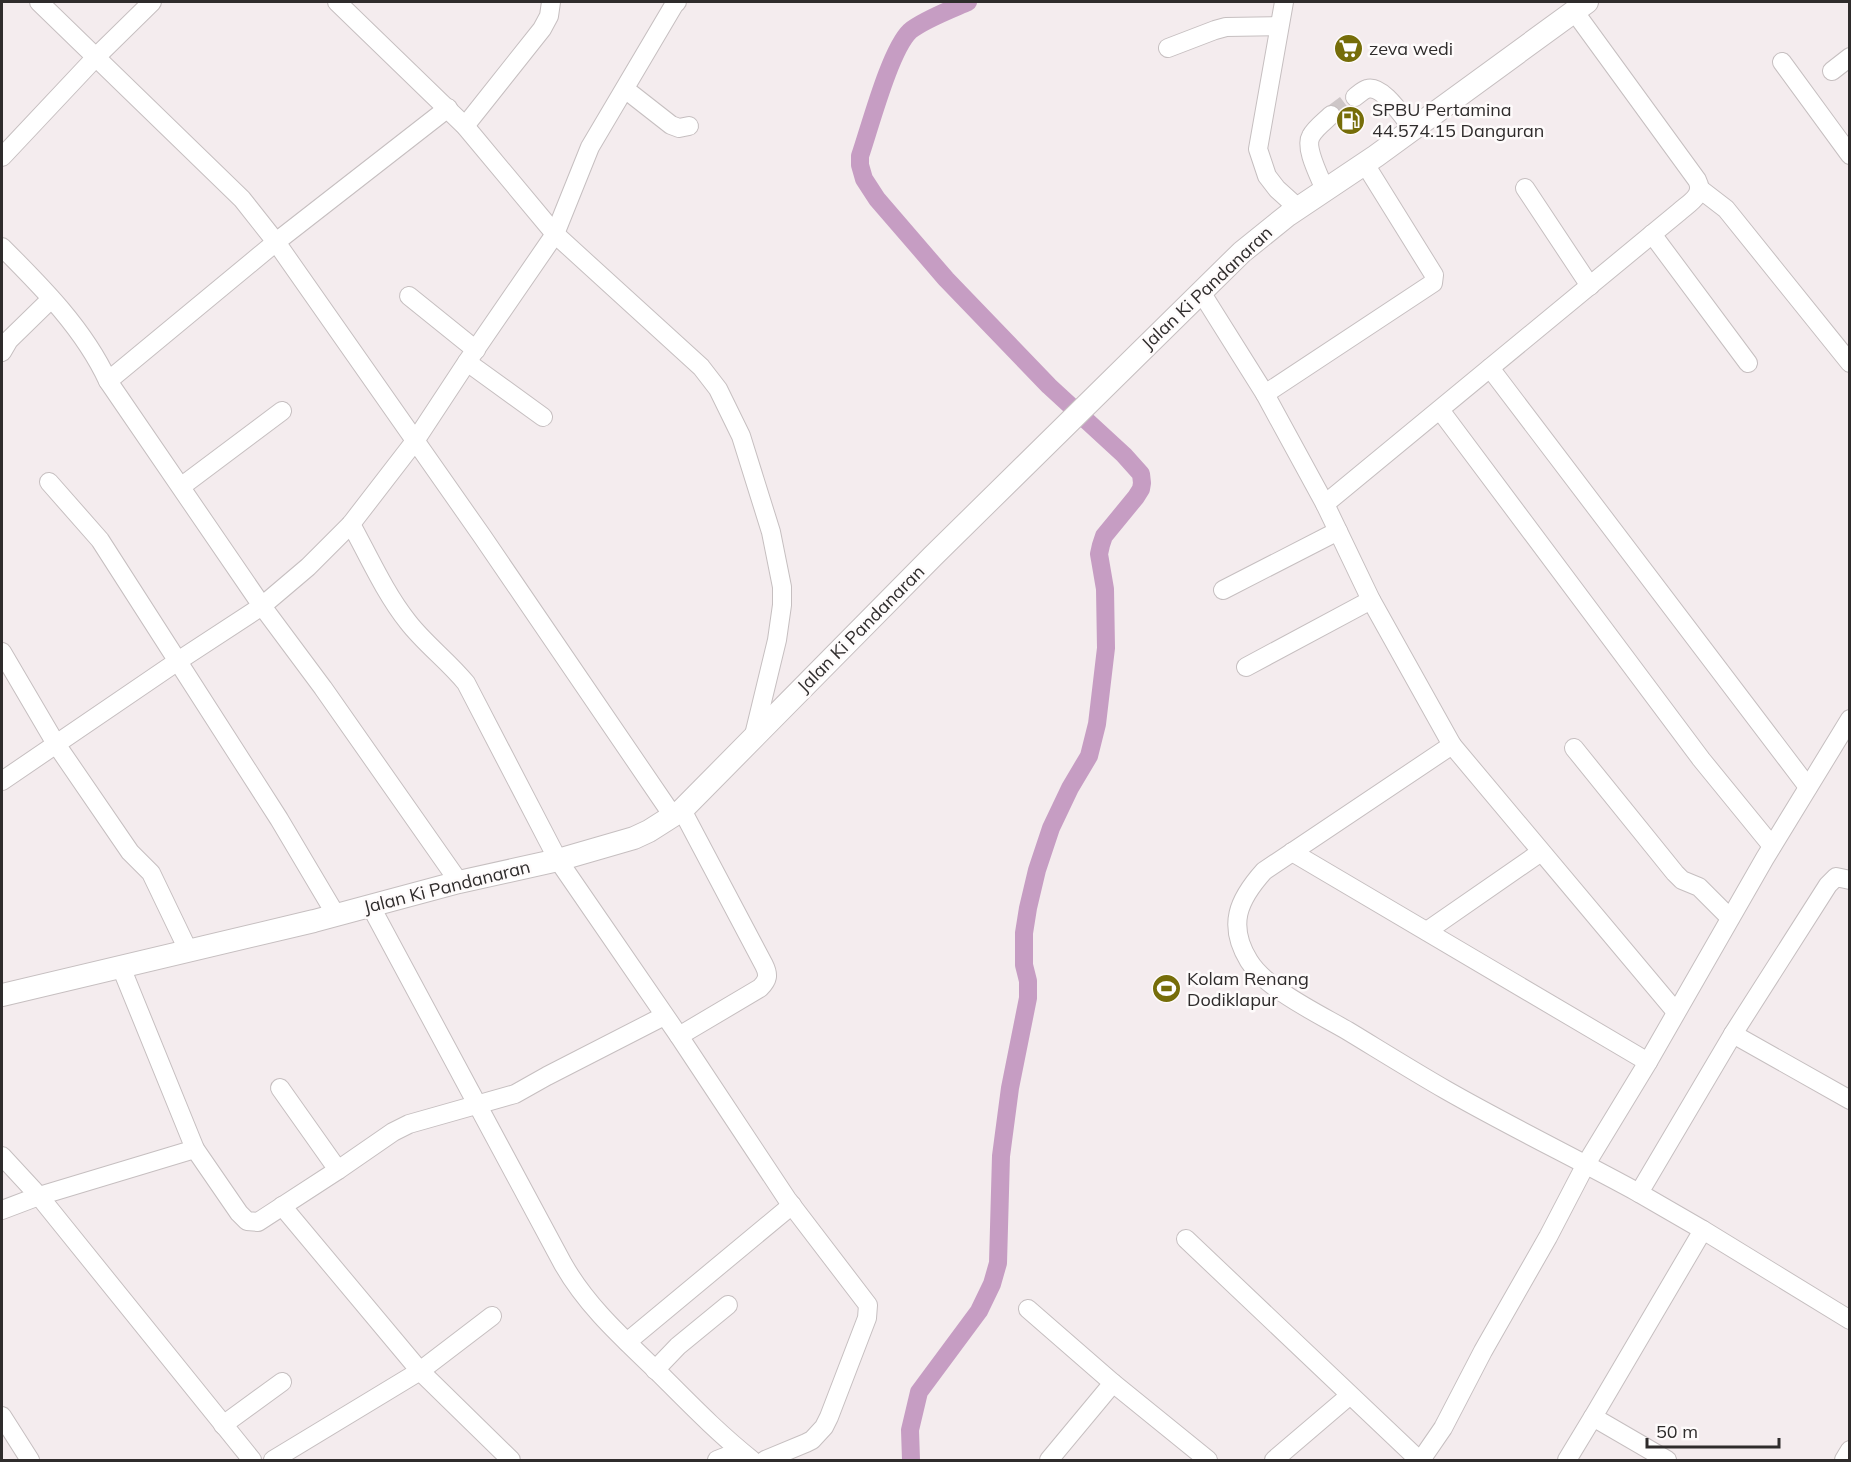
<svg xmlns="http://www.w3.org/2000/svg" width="1851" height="1462" font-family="Mulish,sans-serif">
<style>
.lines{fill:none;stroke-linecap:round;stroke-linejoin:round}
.canal{stroke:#c69dc3;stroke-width:18}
.minor-tunnel{stroke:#cdc6c7;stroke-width:18;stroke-dasharray:18 9;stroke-linecap:butt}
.minor-casing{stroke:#c6bfc0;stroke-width:20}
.major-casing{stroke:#c6bfc0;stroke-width:24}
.minor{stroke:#fff;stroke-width:18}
.major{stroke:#fff;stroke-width:22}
.labels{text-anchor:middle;stroke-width:5;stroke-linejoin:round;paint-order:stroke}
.poi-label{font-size:18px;fill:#2f2c2c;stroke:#fefbfb;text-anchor:start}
.street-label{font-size:18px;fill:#2f2c2c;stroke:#fefbfb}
</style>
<rect width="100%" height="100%" fill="#f4ecee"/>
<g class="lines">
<path class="canal" d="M 911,1460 L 910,1430 L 919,1392 L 979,1311 L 992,1284 L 998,1263 L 1001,1156 L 1010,1088 L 1028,998 L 1028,981 L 1024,965 L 1024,933 L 1028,908 L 1037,870 L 1051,828 L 1070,788 L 1089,756 L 1097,724 L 1106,648 L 1105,589 L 1099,554 L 1101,545 L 1104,536 L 1136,497 L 1141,489 L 1142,483 L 1141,474 L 1124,455 L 1049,386 L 946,279 L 877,199 L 864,179 L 860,165 L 860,156 C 870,127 890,50 910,31 C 923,20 952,9 968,2"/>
<polyline class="minor-tunnel" points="1331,115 1355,97"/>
<defs>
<g id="minor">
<polyline points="39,2 242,199 276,242 482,536 673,816"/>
<polyline points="337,2 465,126 555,234 701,367 718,389 741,436 771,532 782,587 782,605 777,640 754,735"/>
<polyline points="1284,2 1258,149 1267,176 1277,189 1298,208"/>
<polyline points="1168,48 1215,30 1226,27 1279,26"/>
<polyline points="1782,62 1850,155"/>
<polyline points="1832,71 1850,57"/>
<polyline points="625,89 671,125 679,128 689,126"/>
<path d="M 1355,97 C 1358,95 1363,90 1367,89 C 1383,84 1404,119 1413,129"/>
<polyline points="465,126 542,29 549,16 551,2"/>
<polyline points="2,157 96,57 152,2"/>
<polyline points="1525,188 1590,286"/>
<polyline points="1700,189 1726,209 1850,363"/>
<path d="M 1325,190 C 1320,177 1304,148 1311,136 C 1315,128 1325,121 1331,115"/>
<polyline points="1652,234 1748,363"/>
<path d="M 2,247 C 42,287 84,329 108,381 L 262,606 L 323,688 L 459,882"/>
<path d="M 1201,292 L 1265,394 L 1325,504 L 1371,600 L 1452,745 L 1264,871 C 1238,900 1227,925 1249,961 C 1266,989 1319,1014 1348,1031 C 1381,1051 1413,1071 1446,1090 C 1509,1126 1575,1158 1639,1193"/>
<polyline points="409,296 476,350"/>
<polyline points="2,352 9,340 51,299"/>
<polyline points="467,362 543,417"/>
<polyline points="1490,368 1808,787"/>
<polyline points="108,381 276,242 448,108"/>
<polyline points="1265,394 1433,283 1434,275 1365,164"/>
<polyline points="1440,410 1701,759 1772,846"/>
<polyline points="49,482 100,540 279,819 336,915"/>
<polyline points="182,486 282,411"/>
<path d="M 1325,504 L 1679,212 C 1689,203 1705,195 1697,180 L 1574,11"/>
<path d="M 351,524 C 369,557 385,593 408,622 C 425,644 448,661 466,683 L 558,860 L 679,1036 L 787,1199 L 868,1305 L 867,1318 L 829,1417 L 824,1427 L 812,1440 L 806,1443 L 765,1460"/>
<polyline points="1223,590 1338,531"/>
<polyline points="2,652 56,744 130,852 151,873 188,950"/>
<polyline points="1246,667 1371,600"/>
<polyline points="1452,745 1676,1012"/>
<polyline points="1574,748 1675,873 1682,880 1699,887 1730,918"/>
<polyline points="2,781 178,661 262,606 308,567 351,524 415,441 467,362 555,234 590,147 674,5 677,2"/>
<polyline points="1292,852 1648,1062"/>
<polyline points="1850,880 1836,877 1828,885 1733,1034 1639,1193 1703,1230 1850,1320"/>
<path d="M 370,905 L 563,1264 C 588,1308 625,1340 661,1375 C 690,1404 719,1434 752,1460"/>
<polyline points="1427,931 1541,852"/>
<polyline points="121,967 195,1149 239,1213 247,1221 258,1222 338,1170 393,1132 409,1124 515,1094 547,1076 664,1016"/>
<polyline points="1733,1034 1850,1100"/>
<path d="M 679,1036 L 760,988 C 768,980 769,975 764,965 L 682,810"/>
<polyline points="280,1088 338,1170"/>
<polyline points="2,1156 39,1196 252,1460"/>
<polyline points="282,1206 420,1371 511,1460"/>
<polyline points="2,1210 39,1196 195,1149"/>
<polyline points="1186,1239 1419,1460"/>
<polyline points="1028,1309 1113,1383 1208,1460"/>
<polyline points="627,1342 792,1205"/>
<polyline points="655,1370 678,1346 728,1305"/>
<polyline points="2,1416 30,1460"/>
<polyline points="223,1425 282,1382"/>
<polyline points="273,1460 420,1371 492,1316"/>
<polyline points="717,1460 740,1451"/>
<polyline points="1049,1460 1113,1383"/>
<polyline points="1274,1460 1349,1396"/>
<polyline points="1421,1460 1443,1428 1483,1351 1548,1237 1586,1164 1648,1062 1765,858 1850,719"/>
<polyline points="1567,1460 1593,1417"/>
<polyline points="1667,1460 1593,1417 1703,1230"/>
<polyline points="1844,1460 1850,1450"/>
</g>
<polyline id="major" points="2,995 314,921 459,882 558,860 634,838 649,831 682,810 933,556 1242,252 1288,215 1376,156 1587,2"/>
</defs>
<use href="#minor" class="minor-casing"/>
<use href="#major" class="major-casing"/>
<use href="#minor" class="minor"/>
<use href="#major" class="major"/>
</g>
<defs>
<symbol id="supermarket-disc" viewBox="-11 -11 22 22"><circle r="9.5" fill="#766d09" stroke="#fefbfb"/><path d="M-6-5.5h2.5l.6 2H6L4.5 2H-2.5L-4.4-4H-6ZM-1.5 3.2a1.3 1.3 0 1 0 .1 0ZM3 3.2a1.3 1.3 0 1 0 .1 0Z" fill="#fff"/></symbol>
<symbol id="fuel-disc" viewBox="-11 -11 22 22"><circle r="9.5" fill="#766d09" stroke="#fefbfb"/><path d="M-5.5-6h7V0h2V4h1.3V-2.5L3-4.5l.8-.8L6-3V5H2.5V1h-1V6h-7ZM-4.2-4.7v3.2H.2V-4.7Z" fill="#fff"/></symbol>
<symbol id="stadium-disc" viewBox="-11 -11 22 22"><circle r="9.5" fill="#766d09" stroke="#fefbfb"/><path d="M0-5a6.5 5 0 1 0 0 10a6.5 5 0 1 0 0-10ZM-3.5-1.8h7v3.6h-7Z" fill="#fff"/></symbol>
</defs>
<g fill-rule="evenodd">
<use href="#supermarket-disc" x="1332" y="32" width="33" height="33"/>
<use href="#fuel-disc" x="1334" y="104" width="33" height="33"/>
<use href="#stadium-disc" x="1150" y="972" width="33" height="33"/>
</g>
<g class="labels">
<g class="poi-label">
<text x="1369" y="55">zeva wedi</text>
<text x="1372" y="116">SPBU Pertamina<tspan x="1372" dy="21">44.574.15 Danguran</tspan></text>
<text x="1187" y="985">Kolam Renang<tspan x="1187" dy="21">Dodiklapur</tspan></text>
</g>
<g class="street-label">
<text transform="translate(1207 288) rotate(-43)" y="6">Jalan Ki Pandanaran</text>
<text transform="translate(861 629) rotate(-45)" y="6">Jalan Ki Pandanaran</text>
<text transform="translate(447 887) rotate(-14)" y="6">Jalan Ki Pandanaran</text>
</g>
</g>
<rect width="1851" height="1462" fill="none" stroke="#2f2c2c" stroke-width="6"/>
<path d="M1647 1438v9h132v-9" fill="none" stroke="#2f2c2c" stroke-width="3"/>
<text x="1656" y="1438" font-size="18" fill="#2f2c2c" stroke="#fefbfb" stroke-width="4.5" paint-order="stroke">50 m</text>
</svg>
